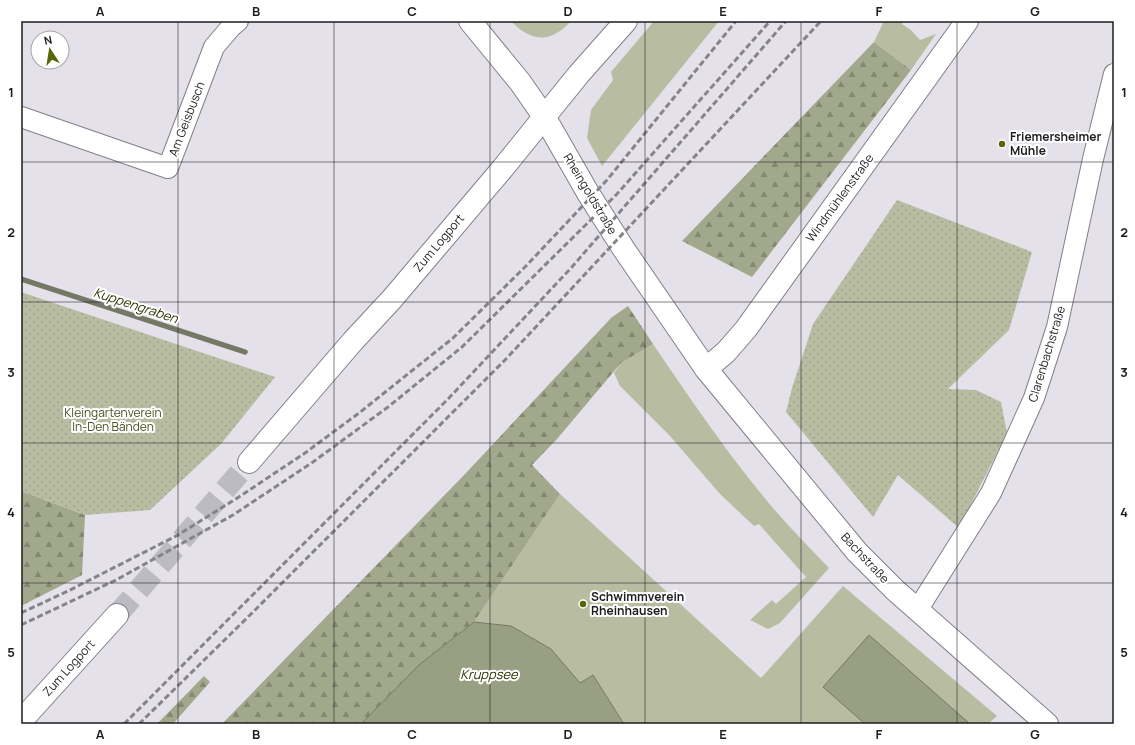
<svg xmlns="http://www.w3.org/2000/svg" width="1135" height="745" font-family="Manrope,sans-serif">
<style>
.grass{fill:#b8bda2}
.forest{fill:url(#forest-firs)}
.park{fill:url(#park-dots)}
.water{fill:#999f82;stroke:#747865}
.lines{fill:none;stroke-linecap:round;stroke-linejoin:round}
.stream{stroke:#747865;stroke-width:5.5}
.secondary-tunnel{stroke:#bcbac2;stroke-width:22;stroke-dasharray:22 11;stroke-linecap:butt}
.minor-casing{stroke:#827f88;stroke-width:22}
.tertiary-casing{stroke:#827f88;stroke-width:24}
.secondary-casing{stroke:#827f88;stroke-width:24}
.minor{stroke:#fff;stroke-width:20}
.tertiary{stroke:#fff;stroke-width:22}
.secondary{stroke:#fff;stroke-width:22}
.rail{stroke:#86848b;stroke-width:3;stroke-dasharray:6 3;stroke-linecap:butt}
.grid{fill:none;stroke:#1d1c20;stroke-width:1;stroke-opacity:0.55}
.poi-dot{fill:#5b6609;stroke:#fff;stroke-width:1.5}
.labels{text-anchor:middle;stroke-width:4;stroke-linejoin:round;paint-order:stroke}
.street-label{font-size:12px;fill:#1d1c20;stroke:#fff}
.poi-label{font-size:12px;font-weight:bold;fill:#1d1c20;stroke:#fff;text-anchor:start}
.park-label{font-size:12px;fill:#495020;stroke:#fff}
.water-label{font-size:13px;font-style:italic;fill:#2f3602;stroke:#fff}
.neatline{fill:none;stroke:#1d1c20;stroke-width:1.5}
.grid-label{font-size:13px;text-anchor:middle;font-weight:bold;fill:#1d1c20}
</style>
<defs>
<pattern id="forest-firs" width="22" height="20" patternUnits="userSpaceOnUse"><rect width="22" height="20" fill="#a2a88b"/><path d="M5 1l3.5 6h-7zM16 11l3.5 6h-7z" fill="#838871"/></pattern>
<pattern id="park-dots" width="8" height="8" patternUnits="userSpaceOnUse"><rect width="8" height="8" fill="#b8bda2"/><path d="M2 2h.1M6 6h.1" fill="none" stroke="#9ea28b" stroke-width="1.8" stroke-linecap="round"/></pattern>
</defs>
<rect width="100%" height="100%" fill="#e4e1eb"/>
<g class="grass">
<path d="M 511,21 L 571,21 C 558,35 544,43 526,33 C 520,30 515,25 511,21 Z"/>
<polygon points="654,21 719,21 602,166 587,138 591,110 613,80 611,72"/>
<polygon points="884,21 904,21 902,24 912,31 920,40 936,34 911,70 874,42"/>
<path d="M 653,344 C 691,400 729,456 773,508 C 791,529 810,548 829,568 L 780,623 L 768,629 L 750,620 L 772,600 L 776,604 L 806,577 L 759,524 L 754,526 L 720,494 L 670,436 L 620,386 L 614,373 L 621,363 Z"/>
<polygon points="560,494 761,678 843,586 997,716 988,724 624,724 593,675 580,683 551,649 511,626 474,622"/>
</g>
<g class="forest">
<polygon points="874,42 911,70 752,277 682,241"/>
<polygon points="628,306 653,344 621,363 557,439 532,465 560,494 474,622 419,665 361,724 222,724 466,473 611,318"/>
<polygon points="21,491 85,515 82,575 21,606"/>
<polygon points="204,676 210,682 173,724 157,724"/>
</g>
<g class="park">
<polygon points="897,200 1032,252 1009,330 948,389 976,390 1001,402 1007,433 959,528 898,475 873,517 786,412 792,388 813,324"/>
<polygon points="21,292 275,377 221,444 150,510 85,515 21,491"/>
</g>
<g class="water">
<polygon points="474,622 511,626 551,649 580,683 593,675 624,724 361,724 419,665"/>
<polygon points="869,635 970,724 865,724 823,687"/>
</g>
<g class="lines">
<polyline class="stream" points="21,279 245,352"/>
<polyline class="secondary-tunnel" points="117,615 249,462"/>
<defs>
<g id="minor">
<polyline points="21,117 168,168 214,47 231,27 238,21"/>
<polyline points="918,609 991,493 1034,398 1057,327 1093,159 1114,74"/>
</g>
<g id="tertiary">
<polyline points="470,21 520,82 545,118 588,193 623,248 706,369 857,552 895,590 1047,724"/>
<polyline points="706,369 726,352 746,329 967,21"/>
</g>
<g id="secondary">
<polyline points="249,462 353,341 392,299 503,168 579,74 626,21"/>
<polyline points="21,721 117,615"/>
</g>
</defs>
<use href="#minor" class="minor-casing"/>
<use href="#tertiary" class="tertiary-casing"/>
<use href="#secondary" class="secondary-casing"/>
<use href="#minor" class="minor"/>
<use href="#tertiary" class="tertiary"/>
<use href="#secondary" class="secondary"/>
<g class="rail">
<polyline points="21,613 68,591 178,535 242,495 305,453 359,413 453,338 526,266 607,180 736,21"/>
<polyline points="21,625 116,580 233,515 313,462 388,407 462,347 617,194 770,21"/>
<polyline points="124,724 449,398 571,268 786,21"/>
<polyline points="139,724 250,615 505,360 821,21"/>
</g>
</g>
<path class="grid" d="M 178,21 L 178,724M 334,21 L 334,724M 490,21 L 490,724M 645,21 L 645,724M 801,21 L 801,724M 957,21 L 957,724M 21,162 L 1114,162M 21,302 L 1114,302M 21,443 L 1114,443M 21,583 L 1114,583"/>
<g class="poi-dot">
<circle cx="1002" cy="144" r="4"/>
<circle cx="583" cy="604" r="4"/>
</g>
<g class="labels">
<g class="street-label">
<text transform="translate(187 119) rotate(-69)" y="4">Am Geisbusch</text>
<text transform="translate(590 194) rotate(59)" y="4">Rheingoldstraße</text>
<text transform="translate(840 198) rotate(-54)" y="4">Windmühlenstraße</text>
<text transform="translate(439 243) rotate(-50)" y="4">Zum Logport</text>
<text transform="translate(1047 354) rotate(-73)" y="4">Clarenbachstraße</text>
<text transform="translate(865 558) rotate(47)" y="4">Bachstraße</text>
<text transform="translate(69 668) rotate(-48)" y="4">Zum Logport</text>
</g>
<g class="poi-label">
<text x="1010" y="141">Friemersheimer<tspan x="1010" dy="14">Mühle</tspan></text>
<text x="591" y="601">Schwimmverein<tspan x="591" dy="14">Rheinhausen</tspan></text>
</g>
<g class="park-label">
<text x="113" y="417">Kleingartenverein<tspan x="113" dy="14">In-Den Bänden</tspan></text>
</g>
<g class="water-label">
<text transform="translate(136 305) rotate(18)" y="5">Kuppengraben</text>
<text x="489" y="679">Kruppsee</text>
</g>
</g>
<rect width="1135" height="745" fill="none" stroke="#ffffff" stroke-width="44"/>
<g transform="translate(50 50) rotate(348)"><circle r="19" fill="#ffffff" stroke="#a5a4a6"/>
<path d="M0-3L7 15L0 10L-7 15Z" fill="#5b6609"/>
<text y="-6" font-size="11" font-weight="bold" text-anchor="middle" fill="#1d1c20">N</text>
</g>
<rect x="22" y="22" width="1091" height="701" class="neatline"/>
<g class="grid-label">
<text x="100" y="16">A</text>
<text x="256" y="16">B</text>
<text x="412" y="16">C</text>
<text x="568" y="16">D</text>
<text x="723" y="16">E</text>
<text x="879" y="16">F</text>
<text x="1035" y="16">G</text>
<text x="11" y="97">1</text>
<text x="1124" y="97">1</text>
<text x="11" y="237">2</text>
<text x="1124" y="237">2</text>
<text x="11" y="377">3</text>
<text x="1124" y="377">3</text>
<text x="11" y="517">4</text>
<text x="1124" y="517">4</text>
<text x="11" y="657">5</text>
<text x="1124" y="657">5</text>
<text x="100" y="739">A</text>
<text x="256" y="739">B</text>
<text x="412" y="739">C</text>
<text x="568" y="739">D</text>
<text x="723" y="739">E</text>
<text x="879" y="739">F</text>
<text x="1035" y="739">G</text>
</g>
</svg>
